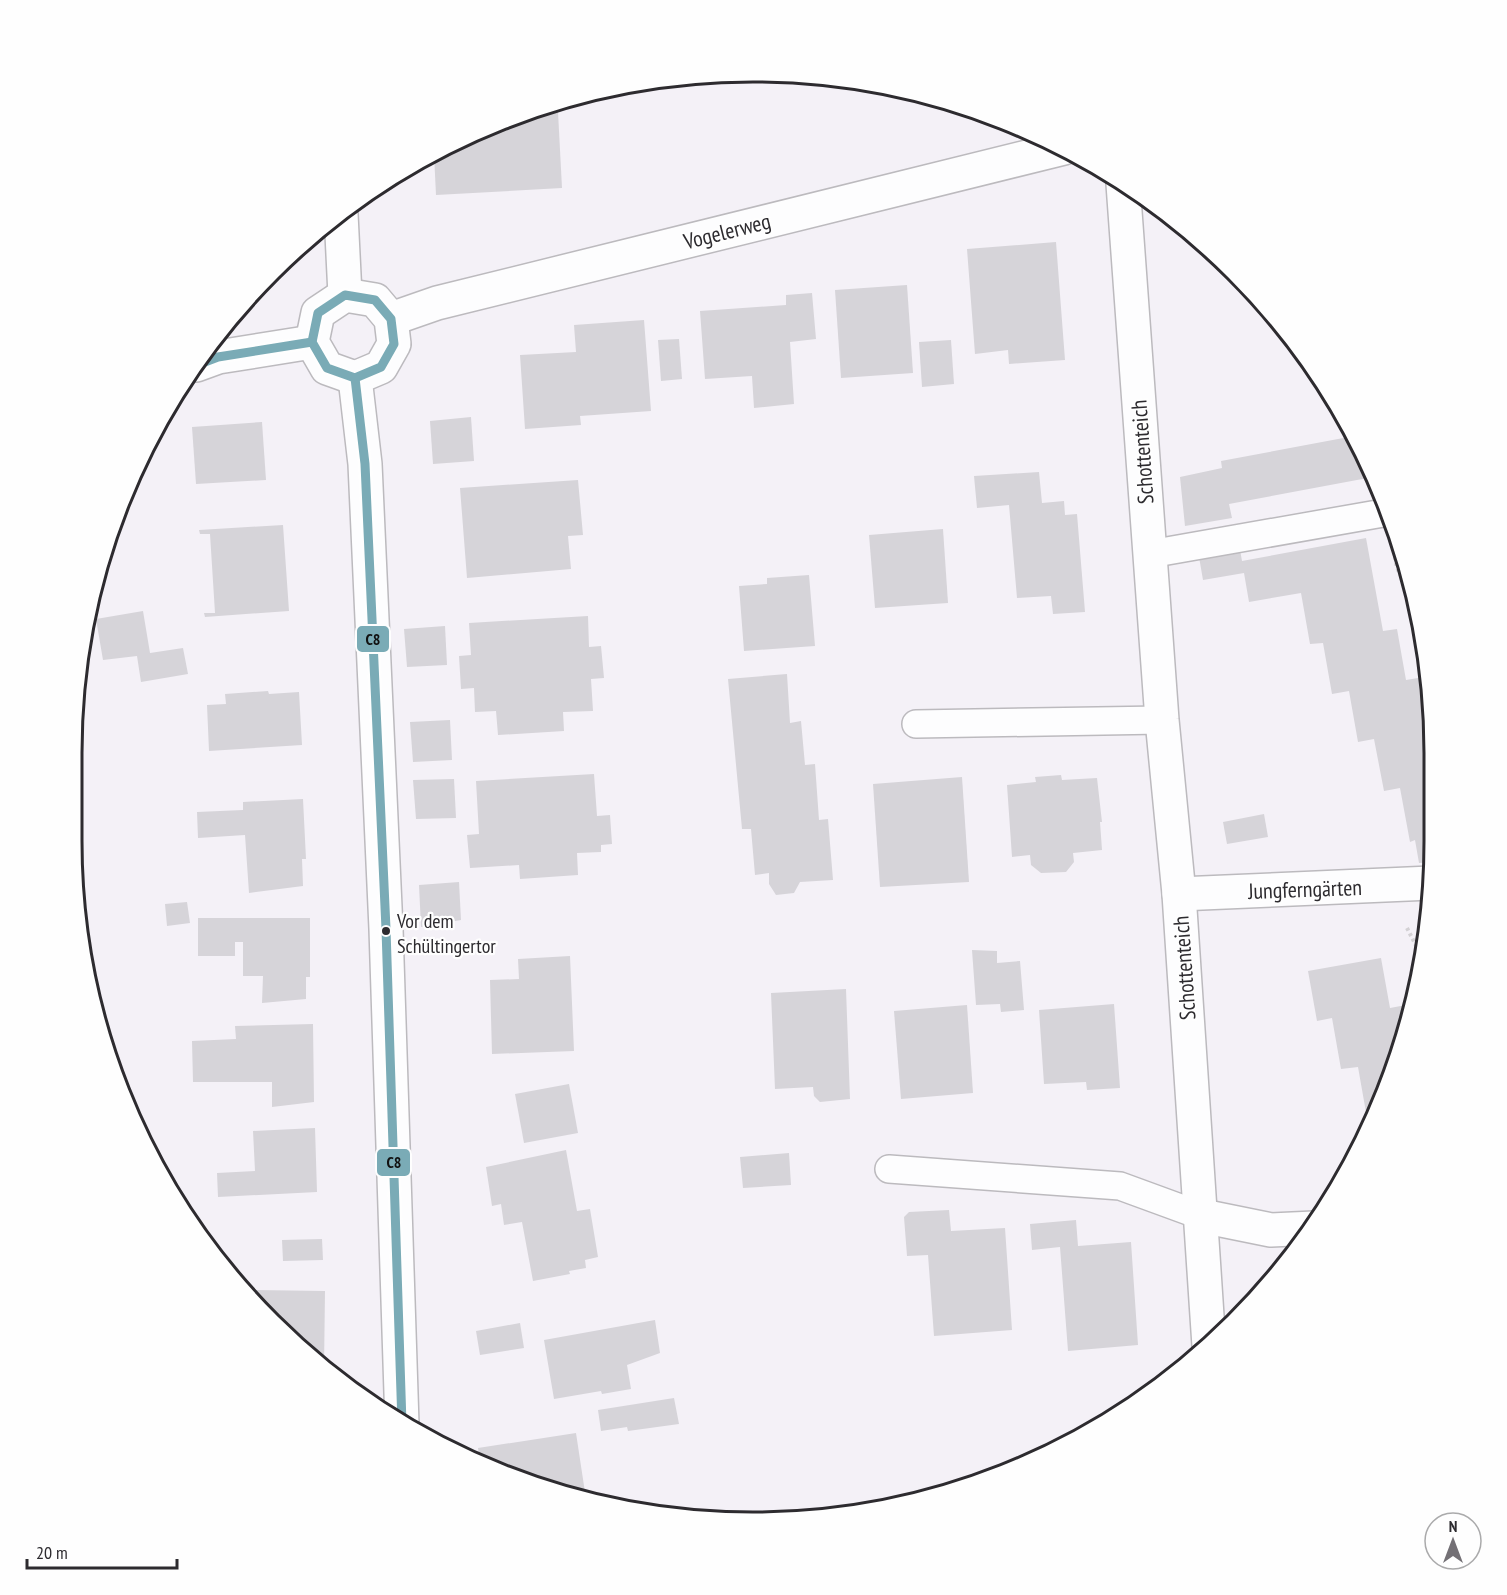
<svg xmlns="http://www.w3.org/2000/svg" width="1507" height="1595" font-family="'PT Sans Narrow',sans-serif">
<style>
.building{fill:#d6d4d9}
.lines{fill:none;stroke-linecap:round;stroke-linejoin:round}
.service-casing{stroke:#bcbabe;stroke-width:30}
.minor-casing{stroke:#bcbabe;stroke-width:36}
.path{stroke:#d3d1d4;stroke-width:4;stroke-dasharray:3 3;stroke-linecap:butt}
.service{stroke:#fdfdfe;stroke-width:27}
.minor{stroke:#fdfdfe;stroke-width:33}
.bus-1-casing{stroke:#fefefe;stroke-width:14}
.bus-1{stroke:#7aabb6;stroke-width:9}
.bus-dot{fill:#2d2b2f;stroke:#fefefe;stroke-width:2}
.labels{text-anchor:middle;stroke-width:4.5;stroke-linejoin:round;paint-order:stroke}
.bus-label{font-size:20px;fill:#2d2b2f;stroke:#fefefe;text-anchor:start}
.street-label{font-size:22px;fill:#2d2b2f;stroke:#fefefe}
.rim{fill:none;stroke:#2d2b2f;stroke-width:3}
.line-badge{stroke:#fefefe;stroke-width:2}
.pale-badge-label{font-size:16px;text-anchor:middle;font-weight:bold;fill:#111}
</style>
<rect width="100%" height="100%" fill="#f4f1f7"/>
<g class="building">
<polygon points="558,112 562,188 436,195 434,154 523,113"/>
<polygon points="1056,242 1065,360 1009,364 1008,350 975,354 967,249"/>
<polygon points="907,285 913,373 841,378 835,290"/>
<polygon points="812,293 816,339 790,342 794,404 754,408 752,376 705,379 700,311 786,305 786,295"/>
<polygon points="644,320 651,411 580,416 581,425 525,429 520,355 576,352 574,325"/>
<polygon points="679,339 682,379 661,381 658,340"/>
<polygon points="951,340 954,384 922,387 919,342"/>
<polygon points="471,417 474,461 433,464 430,421"/>
<polygon points="262,422 266,480 196,484 192,427"/>
<polygon points="1354,436 1373,477 1229,504 1232,518 1185,526 1180,477 1222,468 1221,461"/>
<polygon points="1039,472 1042,503 1064,501 1065,515 1077,514 1085,612 1053,614 1051,596 1017,598 1009,505 977,508 974,476"/>
<polygon points="578,480 583,535 568,536 571,569 467,578 460,488"/>
<polygon points="283,525 289,611 205,617 204,613 215,613 210,534 200,534 199,530"/>
<polygon points="943,529 948,603 875,608 869,535"/>
<polygon points="1366,538 1383,631 1397,629 1406,680 1424,677 1431,718 1435,842 1433,862 1419,863 1415,840 1410,842 1400,788 1384,791 1374,739 1358,742 1349,691 1332,694 1323,643 1310,644 1301,593 1249,602 1244,573 1203,580 1198,551 1239,544 1242,561"/>
<polygon points="809,575 815,646 744,651 739,586 767,584 767,578"/>
<polygon points="143,611 150,653 183,648 188,674 141,682 137,656 103,660 96,619"/>
<polygon points="588,616 589,647 601,646 604,678 591,679 593,711 563,712 564,731 498,735 496,711 475,712 474,688 461,689 459,656 471,655 469,623"/>
<polygon points="445,626 447,665 407,667 404,629"/>
<polygon points="787,674 790,723 801,721 805,765 815,764 819,820 828,819 833,880 800,882 794,893 776,895 769,884 769,873 755,875 751,829 742,829 728,679"/>
<polygon points="268,691 269,694 299,692 302,745 209,751 207,705 226,704 225,694"/>
<polygon points="450,720 452,760 413,762 410,722"/>
<polygon points="594,774 597,816 610,815 612,844 601,845 601,852 577,853 578,875 520,879 519,865 470,868 467,835 479,834 476,781"/>
<polygon points="1061,775 1062,780 1097,778 1102,822 1100,822 1102,850 1073,853 1074,862 1066,872 1041,873 1031,865 1030,855 1012,857 1007,785 1036,782 1035,777"/>
<polygon points="962,777 969,882 880,887 873,784"/>
<polygon points="454,779 456,818 416,819 413,780"/>
<polygon points="303,799 306,859 302,859 303,886 249,893 245,835 198,838 197,812 243,810 243,802"/>
<polygon points="1264,814 1268,837 1227,844 1223,822"/>
<polygon points="459,882 461,920 421,927 419,885"/>
<polygon points="187,902 190,923 167,926 165,904"/>
<polygon points="198,918 310,918 310,977 306,977 306,999 262,1003 263,976 243,976 243,942 235,942 235,956 198,956"/>
<polygon points="972,950 997,951 997,963 1020,961 1024,1010 1001,1012 1000,1004 976,1005"/>
<polygon points="570,956 574,1051 492,1054 490,980 519,979 518,959"/>
<polygon points="1381,958 1390,1008 1406,1005 1409,1018 1383,1102 1375,1117 1367,1118 1358,1067 1341,1069 1332,1018 1317,1021 1308,971"/>
<polygon points="846,989 850,1099 820,1102 814,1096 813,1087 775,1089 771,993"/>
<polygon points="1114,1004 1120,1088 1087,1090 1086,1082 1044,1084 1039,1010"/>
<polygon points="967,1005 973,1093 901,1099 894,1011"/>
<polygon points="313,1024 314,1102 272,1107 272,1082 193,1082 192,1041 236,1039 235,1026"/>
<polygon points="569,1084 578,1133 524,1143 515,1094"/>
<polygon points="315,1128 317,1192 218,1197 217,1173 255,1171 253,1131"/>
<polygon points="566,1150 577,1211 590,1209 598,1257 585,1260 586,1268 569,1271 570,1274 533,1281 522,1222 504,1225 501,1204 492,1206 486,1167"/>
<polygon points="789,1153 791,1185 743,1188 740,1157"/>
<polygon points="949,1210 951,1231 1005,1228 1012,1330 934,1336 928,1255 907,1256 904,1217 909,1212"/>
<polygon points="1076,1220 1078,1246 1131,1242 1138,1345 1068,1351 1060,1247 1032,1250 1030,1224"/>
<polygon points="322,1239 323,1260 283,1261 282,1240"/>
<polygon points="248,1290 325,1291 324,1368 304,1354"/>
<polygon points="655,1320 660,1353 627,1365 631,1389 602,1394 601,1391 554,1399 544,1340"/>
<polygon points="520,1323 524,1348 480,1355 476,1331"/>
<polygon points="674,1398 679,1424 628,1431 627,1427 601,1431 598,1410"/>
<polygon points="576,1433 586,1499 535,1487 480,1462 478,1448"/>
</g>
<g class="lines">
<defs>
<g id="service">
<polyline points="1150,554 1389,512"/>
<polyline points="916,724 1162,720"/>
<polyline points="889,1169 1120,1186 1202,1216"/>
</g>
<g id="minor">
<polyline points="1123,184 1162,720 1179,894 1209,1346"/>
<polyline points="341,214 345,295"/>
<polygon points="345,295 375,300 391,319 394,344 381,367 355,378 327,368 312,342 318,313"/>
<polyline points="391,319 437,303 1064,148"/>
<polyline points="196,365 218,357 312,342"/>
<polyline points="355,378 365,464 386,929 402,1424"/>
<polyline points="1179,894 1431,883"/>
<polyline points="1202,1216 1271,1230 1314,1228"/>
</g>
</defs>
<use href="#service" class="service-casing"/>
<use href="#minor" class="minor-casing"/>
<g class="path">
<polyline points="1394,551 1397,568 1414,600"/>
<polyline points="1407,928 1423,959"/>
</g>
<use href="#service" class="service"/>
<use href="#minor" class="minor"/>
<defs>
<g id="bus-1">
<polygon points="345,295 375,300 391,319 394,344 381,367 355,378 327,368 312,342 318,313"/>
<polyline points="197,365 218,357 312,342"/>
<polyline points="355,378 365,464 386,929 402,1424"/>
</g>
</defs>
<use href="#bus-1" class="bus-1-casing"/>
<use href="#bus-1" class="bus-1"/>
</g>
<circle class="bus-dot" cx="386" cy="931" r="5"/>
<g class="labels">
<g class="bus-label">
<text x="397" y="928">Vor dem<tspan x="397" dy="25">Schültingertor</tspan></text>
</g>
<g class="street-label">
<text transform="translate(727 231) rotate(-14)" y="8">Vogelerweg</text>
<text transform="translate(1142 452) rotate(-94)" y="8">Schottenteich</text>
<text transform="translate(1305 889) rotate(-2)" y="8">Jungferngärten</text>
<text transform="translate(1184 968) rotate(-94)" y="8">Schottenteich</text>
</g>
</g>
<path d="M0 0H1507V1595H0ZM753 82H753A671 671 0 0 1 1424 753V841A671 671 0 0 1 753 1512H753A671 671 0 0 1 82 841V753A671 671 0 0 1 753 82Z" fill="#fefefe" fill-rule="evenodd"/>
<path class="rim" d="M753 82H753A671 671 0 0 1 1424 753V841A671 671 0 0 1 753 1512H753A671 671 0 0 1 82 841V753A671 671 0 0 1 753 82Z"/>
<g class="line-badge">
<rect x="356" y="625" width="34" height="28" rx="6" fill="#7aabb6"/>
<rect x="376" y="1148" width="35" height="29" rx="6" fill="#7aabb6"/>
</g>
<g class="pale-badge-label">
<text x="373" y="645">C8</text>
<text x="394" y="1168">C8</text>
</g>
<g transform="translate(1453 1541)"><circle r="28" fill="#fefefe" stroke="#aaaaab" stroke-width="1.5"/>
<path d="M0-4.5L10 22L0 15L-10 22Z" fill="#737075"/>
<text y="-9" font-size="16" font-weight="bold" text-anchor="middle" fill="#2d2b2f">N</text>
</g>
<path d="M27 1559v9h150v-9" fill="none" stroke="#2d2b2f" stroke-width="3"/>
<text x="36" y="1559" font-size="18" fill="#2d2b2f" stroke="#fefefe" stroke-width="4.5" paint-order="stroke">20 m</text>
</svg>
